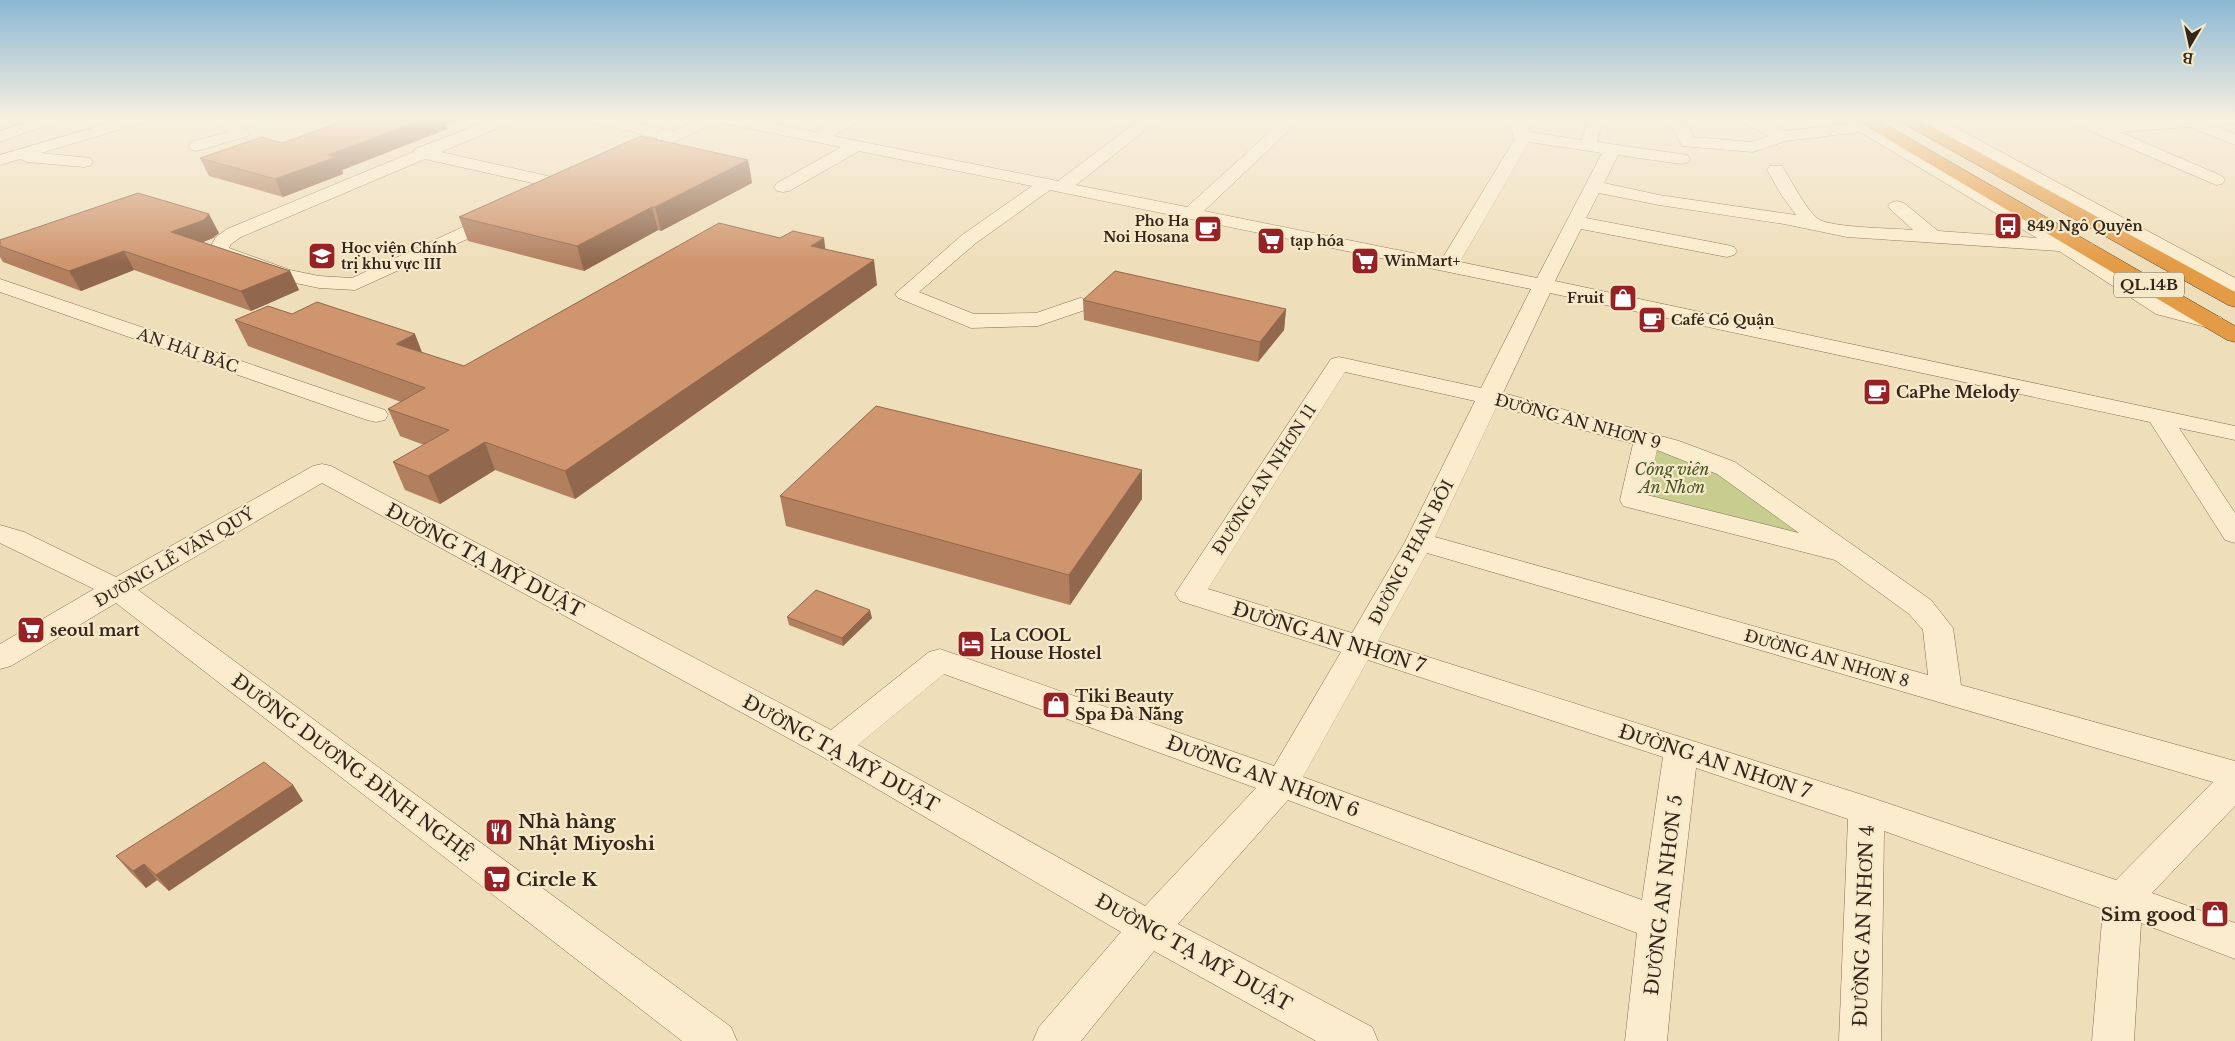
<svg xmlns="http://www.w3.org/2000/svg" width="2235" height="1041" font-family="'Libre Baskerville',serif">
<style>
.green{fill:#c7cd8e}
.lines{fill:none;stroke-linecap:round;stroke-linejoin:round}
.minor-casing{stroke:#866e54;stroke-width:1}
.highway-casing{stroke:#533c29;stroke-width:1}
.minor{fill:#faeccd;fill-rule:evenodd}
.highway{fill:#e49b45;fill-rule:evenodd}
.wall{fill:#b2805f}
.shaded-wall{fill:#91684d}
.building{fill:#cf956e;stroke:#91684d}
.labels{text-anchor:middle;stroke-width:4.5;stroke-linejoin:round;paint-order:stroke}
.far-poi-label{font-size:14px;font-weight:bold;fill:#34261a;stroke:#f6e9ca;text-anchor:start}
.shield{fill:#f6e9ca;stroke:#6e604f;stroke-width:1}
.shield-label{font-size:15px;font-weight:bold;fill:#34261a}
.street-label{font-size:16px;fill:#34261a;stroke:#f6e9ca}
.poi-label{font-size:16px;font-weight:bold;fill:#34261a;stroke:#f6e9ca;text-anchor:start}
.park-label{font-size:16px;font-style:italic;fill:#465220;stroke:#f6e9ca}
.near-street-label{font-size:19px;fill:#34261a;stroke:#f6e9ca}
.near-poi-label{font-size:19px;font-weight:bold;fill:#34261a;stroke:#f6e9ca;text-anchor:start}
</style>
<rect width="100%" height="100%" fill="#efdeba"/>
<polygon class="green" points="1651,443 1726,472 1832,547 1639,498"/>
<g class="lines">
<defs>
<g id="minor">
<polygon points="38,118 60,118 58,121 0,142 0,131"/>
<polygon points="126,118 150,118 148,121 41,153 90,158 93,162 90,166 84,167 27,162 20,159 0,165 0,155"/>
<polygon points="239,118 262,118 260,121 243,127 250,133 248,136 197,151 191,150 189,146 191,142 228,132 221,126 223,123"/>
<polygon points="496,118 517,118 515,121 441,152 574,182 577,186 574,190 568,191 425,159 241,237 231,244 229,248 290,270 319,276 352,278 491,214 498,212 505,214 507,218 505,222 355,290 319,288 277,279 228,262 211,255 208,251 216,237 227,229 413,152 415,149"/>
<path d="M 582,118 L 611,118 L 673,131 L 702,118 L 743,118 L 815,132 L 843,118 L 862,118 L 860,121 L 833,136 L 1058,181 L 1131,126 L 1108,121 L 1106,118 L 1159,118 L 1157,121 L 1076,185 L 1187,207 L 1285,118 L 1302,118 L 1204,211 L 1442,259 L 1514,140 L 1510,118 L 1526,118 L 1529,132 L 1582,140 L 1588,118 L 1604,118 L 1597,142 L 1681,154 L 1687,155 L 1690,159 L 1687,163 L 1681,164 L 1618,155 L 1604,183 L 1659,195 L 1796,215 L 1782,196 L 1767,170 L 1770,166 L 1782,166 C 1790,178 1808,214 1820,220 C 1837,228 1892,228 1913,230 L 1888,207 L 1890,203 L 1897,201 L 1904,203 L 1938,231 L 2037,238 L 1860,132 L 1786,141 L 1753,152 L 1682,146 L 1667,118 L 1683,118 L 1694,137 L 1751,142 L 1769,136 L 1738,121 L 1736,118 L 1756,118 L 1785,131 L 1847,124 L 1840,118 C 1853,118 1864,120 1876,123 L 1878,126 L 1877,128 L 2068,240 L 2092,243 L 2095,247 L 2092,251 L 2088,252 L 2172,304 L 2221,317 L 2224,322 L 2221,327 L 2213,329 L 2156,314 L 2059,251 L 1847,237 L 1784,224 L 1659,205 L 1599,193 L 1586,218 L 1727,245 L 1734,247 L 1737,251 L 1734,255 L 1727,257 L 1581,229 L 1555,281 L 2235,426 L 2235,440 L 2179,428 L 2235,513 L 2235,543 L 2225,540 L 2150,422 L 1550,293 L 1503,393 L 1679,441 L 1735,462 L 1931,600 L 1953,628 L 1961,685 L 2235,761 L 2235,806 L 2152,893 L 2235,923 L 2235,959 L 2141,923 L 2134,1041 L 2092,1041 L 2103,909 L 1884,831 L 1881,1041 L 1839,1041 L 1848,819 L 1696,768 L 1678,923 L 1667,1041 L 1625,1041 L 1637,933 L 1288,800 L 1178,924 L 1372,1027 L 1378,1041 L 1316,1041 L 1154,951 L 1081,1041 L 1033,1041 L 1039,1027 L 1121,932 L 821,756 L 322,483 L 138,590 L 731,1027 L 737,1041 L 682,1041 L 116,603 L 11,666 L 0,669 L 0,644 L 94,589 L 0,543 L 0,525 L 24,532 L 116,577 L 313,466 L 322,464 L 331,466 L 831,730 L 929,652 L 940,649 L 1274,766 L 1341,652 L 1180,601 L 1175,594 L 1331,359 L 1339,357 L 1481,388 L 1531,289 L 1050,190 L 976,243 L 919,292 L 974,314 L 1036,313 L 1080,298 L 1088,299 L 1091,304 L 1088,309 L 1038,326 L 971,328 L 898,298 L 895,294 L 962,235 L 1032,186 L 859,151 L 789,191 L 783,192 L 777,191 L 774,187 L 777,183 L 841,147 L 718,122 L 630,162 L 624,161 L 622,157 L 624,153 L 658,138 L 584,121 ZM 1529,142 L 1602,153 L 1537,278 L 1460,262 ZM 1345,372 L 1475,401 L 1405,542 L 1352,633 L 1208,589 ZM 1497,406 L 1633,444 L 1620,500 L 1623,506 L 1835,560 L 1909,614 L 1923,630 L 1928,675 L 1435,537 ZM 1657,450 L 1717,474 L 1799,533 L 1647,495 ZM 1427,553 L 2213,782 L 2116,880 L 1866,796 L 1378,641 ZM 1368,660 L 1663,757 L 1642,900 L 1303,777 ZM 944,674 L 1256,788 L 1145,906 L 858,745 Z"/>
<polygon points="1919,118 1938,118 2235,278 2235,292 2228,290 1921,121"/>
<polygon points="2065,118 2086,118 2101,124 2189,118 2235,118 2235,124 2213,125 2235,134 2235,145 2189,127 2120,132 2222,176 2225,180 2222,184 2216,185 2067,121"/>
<polygon points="0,279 385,410 388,415 385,420 376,422 367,420 0,292"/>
</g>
<g id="highway">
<polygon points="1855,118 1874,118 2235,326 2235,342 2227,340 1857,121"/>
<polygon points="1897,118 1916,118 2235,292 2235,307 2228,305 1899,121"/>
</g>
</defs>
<use href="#minor" class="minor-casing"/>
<use href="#highway" class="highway-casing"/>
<use href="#minor" class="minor"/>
<use href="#highway" class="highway"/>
</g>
<g class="wall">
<polygon points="352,118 464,118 446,124 447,129 342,170 343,174 283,197 209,176 200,158 282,143"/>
<polygon points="801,118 816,118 812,120"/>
<polygon points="748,160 752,183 661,231 658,230 584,271 468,241 459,217"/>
<polygon points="219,233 213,238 203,242 290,271 299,290 251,311 134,270 81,291 3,262 0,257 0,240"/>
<polygon points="825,249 877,285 575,499 495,470 440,504 405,490 393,462 424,445 400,436 388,409 401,402 248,346 235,320 292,314 422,353 464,366"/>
<polygon points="1083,300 1286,309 1284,330 1258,362 1084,320"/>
<polygon points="780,496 1142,499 1070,605 786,526"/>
<polygon points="787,617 872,618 843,646 789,625"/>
<polygon points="293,785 303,801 169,891 157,880 146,888 130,872 116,856"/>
</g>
<g class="shaded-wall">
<polygon points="428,118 444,118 447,129 342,170 343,174 283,197 275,179 328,155"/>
<polygon points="444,118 464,118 446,124"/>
<polygon points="748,160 752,183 661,231 655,207"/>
<polygon points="652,207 658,230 584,271 577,246"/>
<polygon points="209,214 219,233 213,238 181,251 171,232"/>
<polygon points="824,238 827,262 811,246"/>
<polygon points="124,251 134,270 81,291 69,271"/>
<polygon points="874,260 877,285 575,499 565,471"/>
<polygon points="290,271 299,290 251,311 241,291"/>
<polygon points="1286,309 1284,330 1258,362 1260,342"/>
<polygon points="415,334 425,360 396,344"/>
<polygon points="485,442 495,470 440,504 428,476"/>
<polygon points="1142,470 1142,499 1070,605 1069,575"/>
<polygon points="870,610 872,618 843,646 842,638"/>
<polygon points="293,785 303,801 169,891 156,875"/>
<polygon points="144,864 157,880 146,888 133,871"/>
</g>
<g class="building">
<polygon points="352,118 428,118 328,155 336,157 275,179 200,158 262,137 282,143"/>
<polygon points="641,136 748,160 655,207 652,207 577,246 459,217"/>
<polygon points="138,193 209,214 204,220 171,232 290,271 241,291 124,251 69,271 0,246 0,240"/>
<polygon points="719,223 780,238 793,231 824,238 811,246 874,260 565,471 485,442 428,476 393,462 449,430 388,409 425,388 235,320 268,306 292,314 317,302 415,334 396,344 464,366"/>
<polygon points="1115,271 1286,309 1260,342 1083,300"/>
<polygon points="876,406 1142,470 1069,575 780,496"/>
<polygon points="816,590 870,610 842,638 787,617"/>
<polygon points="264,762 293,785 156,875 144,864 133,871 116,856"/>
</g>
<linearGradient id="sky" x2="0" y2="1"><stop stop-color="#8bb8d4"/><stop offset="0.45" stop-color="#f8f0e0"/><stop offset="1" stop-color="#f8f0e0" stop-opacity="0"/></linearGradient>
<rect width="2235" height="263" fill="url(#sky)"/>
<defs>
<symbol id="bus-square" viewBox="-11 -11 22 22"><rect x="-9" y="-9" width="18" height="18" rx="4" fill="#972225" stroke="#f6e9ca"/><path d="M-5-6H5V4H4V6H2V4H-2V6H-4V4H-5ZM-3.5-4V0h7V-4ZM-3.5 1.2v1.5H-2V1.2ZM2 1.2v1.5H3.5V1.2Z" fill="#fff"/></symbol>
<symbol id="cafe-square" viewBox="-11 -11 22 22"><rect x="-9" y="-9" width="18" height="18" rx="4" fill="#972225" stroke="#f6e9ca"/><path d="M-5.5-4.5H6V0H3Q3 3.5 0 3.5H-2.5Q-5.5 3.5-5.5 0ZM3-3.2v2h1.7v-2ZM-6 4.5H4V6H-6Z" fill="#fff"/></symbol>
<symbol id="supermarket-square" viewBox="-11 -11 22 22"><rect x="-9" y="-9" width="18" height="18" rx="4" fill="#972225" stroke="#f6e9ca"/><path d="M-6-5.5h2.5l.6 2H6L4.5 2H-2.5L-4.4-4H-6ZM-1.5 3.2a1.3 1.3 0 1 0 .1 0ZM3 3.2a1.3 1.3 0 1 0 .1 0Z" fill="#fff"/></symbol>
<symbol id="university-square" viewBox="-11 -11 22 22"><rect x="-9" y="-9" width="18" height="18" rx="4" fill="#972225" stroke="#f6e9ca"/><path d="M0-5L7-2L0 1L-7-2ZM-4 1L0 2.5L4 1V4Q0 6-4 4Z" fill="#fff"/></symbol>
<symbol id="shop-square" viewBox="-11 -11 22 22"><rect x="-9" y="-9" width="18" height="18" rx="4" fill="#972225" stroke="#f6e9ca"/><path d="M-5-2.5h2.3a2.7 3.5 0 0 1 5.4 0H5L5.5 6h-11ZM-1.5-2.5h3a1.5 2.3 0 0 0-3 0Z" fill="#fff"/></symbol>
<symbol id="hotel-square" viewBox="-11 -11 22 22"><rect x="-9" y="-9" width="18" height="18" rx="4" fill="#972225" stroke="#f6e9ca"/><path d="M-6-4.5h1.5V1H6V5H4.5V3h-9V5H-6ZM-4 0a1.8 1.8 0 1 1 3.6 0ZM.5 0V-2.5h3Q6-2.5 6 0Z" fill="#fff"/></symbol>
<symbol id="restaurant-square" viewBox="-11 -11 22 22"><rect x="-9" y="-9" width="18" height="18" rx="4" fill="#972225" stroke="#f6e9ca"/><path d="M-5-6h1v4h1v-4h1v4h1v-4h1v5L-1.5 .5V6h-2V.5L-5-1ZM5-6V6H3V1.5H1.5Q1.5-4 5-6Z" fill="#fff"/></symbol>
</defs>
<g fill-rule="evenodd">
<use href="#bus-square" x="1992" y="210" width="32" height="32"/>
<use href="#cafe-square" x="1192" y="213" width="32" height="32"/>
<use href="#supermarket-square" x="1255" y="225" width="32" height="32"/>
<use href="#university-square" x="306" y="240" width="32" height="32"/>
<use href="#supermarket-square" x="1349" y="245" width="32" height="32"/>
<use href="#shop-square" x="1607" y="282" width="32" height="32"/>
<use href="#cafe-square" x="1636" y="304" width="32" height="32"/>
<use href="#cafe-square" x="1861" y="376" width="32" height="32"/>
<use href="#supermarket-square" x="15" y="614" width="32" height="32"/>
<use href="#hotel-square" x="955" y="628" width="32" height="32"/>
<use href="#shop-square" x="1040" y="689" width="32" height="32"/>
<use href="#restaurant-square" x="483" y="816" width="32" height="32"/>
<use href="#supermarket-square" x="481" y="863" width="32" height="32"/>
<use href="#shop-square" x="2199" y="898" width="32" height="32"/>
</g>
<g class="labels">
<g class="far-poi-label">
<text x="1189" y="226" text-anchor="end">Pho Ha<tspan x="1189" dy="16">Noi Hosana</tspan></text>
<text x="2027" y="231">849 Ngô Quyền</text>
<text x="1290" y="246">tạp hóa</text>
<text x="341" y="253">Học viện Chính<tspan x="341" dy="16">trị khu vực III</tspan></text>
<text x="1384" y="266">WinMart+</text>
<text x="1604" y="303" text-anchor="end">Fruit</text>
<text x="1671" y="325">Café Cố Quận</text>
</g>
<rect class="shield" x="2114" y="272.5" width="70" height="25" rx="4"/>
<g class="shield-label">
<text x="2149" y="290">QL.14B</text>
</g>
<g class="street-label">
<text transform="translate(188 350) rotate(19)" y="6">AN HẢI BẮC</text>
<text transform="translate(1578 421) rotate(15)" y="6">ĐƯỜNG AN NHƠN 9</text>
<text transform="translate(1264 479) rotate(-57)" y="6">ĐƯỜNG AN NHƠN 11</text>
<text transform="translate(1411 552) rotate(-62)" y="6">ĐƯỜNG PHAN BÔI</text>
<text transform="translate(174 557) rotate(-30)" y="6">ĐƯỜNG LÊ VĂN QUÝ</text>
<text transform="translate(1827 658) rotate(16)" y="6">ĐƯỜNG AN NHƠN 8</text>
</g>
<g class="poi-label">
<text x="1896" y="398">CaPhe Melody</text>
<text x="50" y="636">seoul mart</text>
<text x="990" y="641">La COOL<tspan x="990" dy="18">House Hostel</tspan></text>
<text x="1075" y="702">Tiki Beauty<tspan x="1075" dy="18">Spa Đà Nẵng</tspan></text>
</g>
<g class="park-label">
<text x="1672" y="475">Công viên<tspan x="1672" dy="18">An Nhơn</tspan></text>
</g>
<g class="near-street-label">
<text transform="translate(485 560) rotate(28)" y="7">ĐƯỜNG TẠ MỸ DUẬT</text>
<text transform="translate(1329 637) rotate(17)" y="7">ĐƯỜNG AN NHƠN 7</text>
<text transform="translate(841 753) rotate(29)" y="7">ĐƯỜNG TẠ MỸ DUẬT</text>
<text transform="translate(1715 761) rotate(18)" y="7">ĐƯỜNG AN NHƠN 7</text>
<text transform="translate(353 767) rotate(37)" y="7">ĐƯỜNG DƯƠNG ĐÌNH NGHỆ</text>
<text transform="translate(1263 776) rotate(20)" y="7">ĐƯỜNG AN NHƠN 6</text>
<text transform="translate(1663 895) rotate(-83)" y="7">ĐƯỜNG AN NHƠN 5</text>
<text transform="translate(1863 926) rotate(-88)" y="7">ĐƯỜNG AN NHƠN 4</text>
<text transform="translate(1194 952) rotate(29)" y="7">ĐƯỜNG TẠ MỸ DUẬT</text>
</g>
<g class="near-poi-label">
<text x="518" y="828">Nhà hàng<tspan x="518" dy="22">Nhật Miyoshi</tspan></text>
<text x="516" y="886">Circle K</text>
<text x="2196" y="921" text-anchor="end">Sim good</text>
</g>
</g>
<g transform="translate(2190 45) rotate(189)" stroke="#f6e9ca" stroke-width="4" paint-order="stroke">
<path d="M0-4L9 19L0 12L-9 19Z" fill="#34261a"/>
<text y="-8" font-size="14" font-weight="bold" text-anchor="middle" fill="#34261a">B</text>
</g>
</svg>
